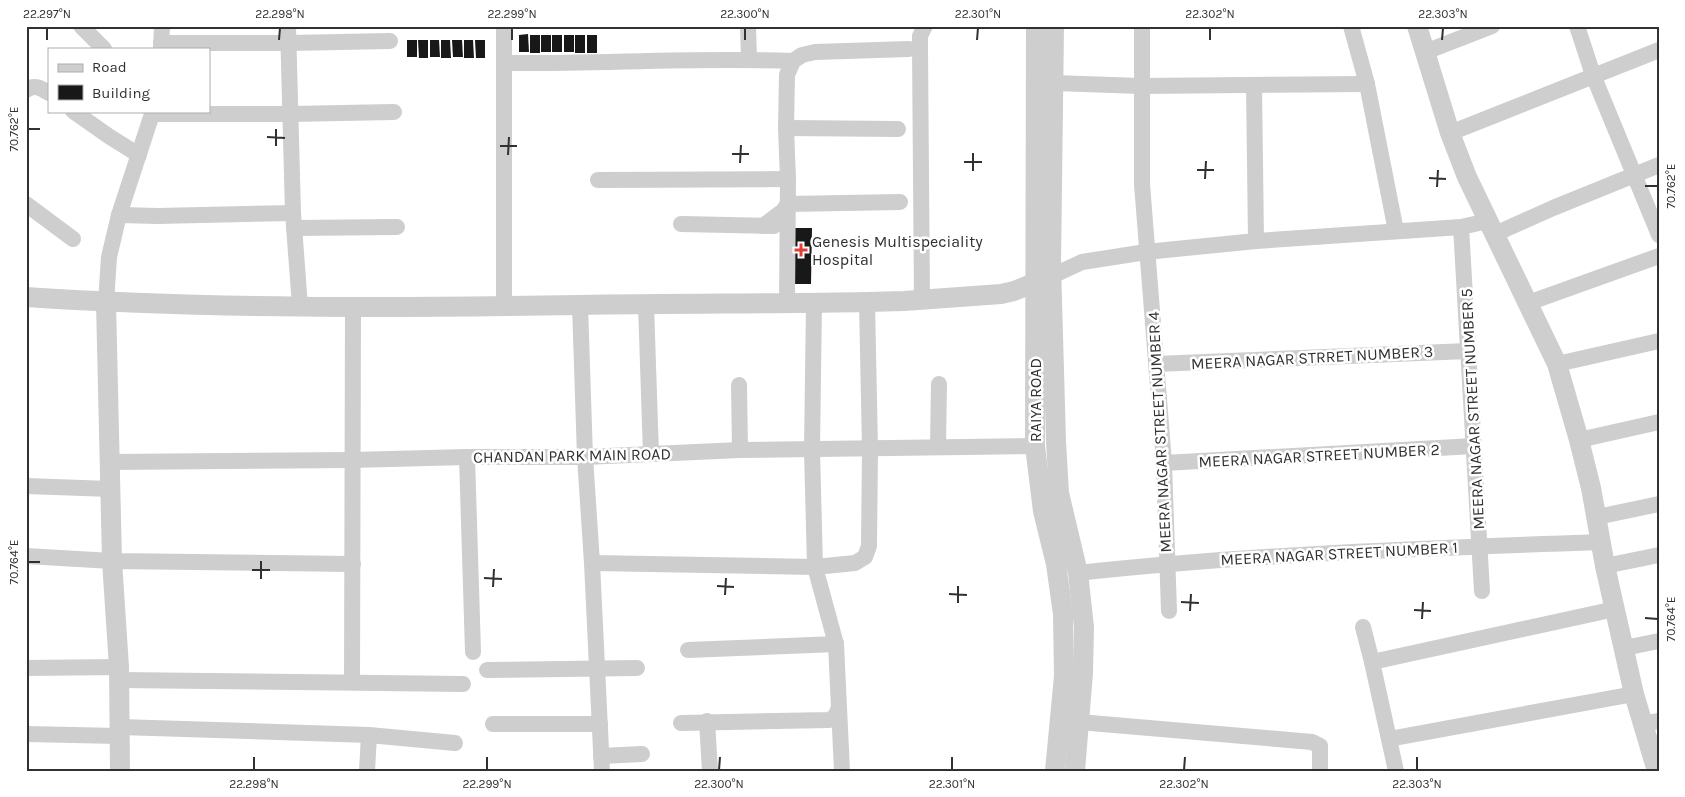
<svg xmlns="http://www.w3.org/2000/svg" width="1685" height="797" font-family="Karla,sans-serif">
<style>
.building{fill:#181818}
.lines{fill:none;stroke-linecap:round;stroke-linejoin:round}
.minor{stroke:#cecece;stroke-width:16}
.tertiary{stroke:#cecece;stroke-width:20}
.ticks{fill:none;stroke:#313131;stroke-width:2}
.poi-dot{fill:#e23e39;stroke:#fff;stroke-width:2}
.labels{text-anchor:middle;stroke-width:5;stroke-linejoin:round;paint-order:stroke}
.poi-label{font-size:16px;fill:#313131;stroke:#fff;text-anchor:start}
.street-label{font-size:16px;fill:#313131;stroke:#fff}
.neatline{fill:none;stroke:#313131;stroke-width:2}
.ticks-label{font-size:12px;text-anchor:middle;fill:#313131}
</style>
<rect width="100%" height="100%" fill="#fff"/>
<g class="building">
<polygon points="528,34 529,52 519,52 519,35"/>
<rect x="530" y="35" width="10" height="18"/>
<rect x="541" y="35" width="10" height="17"/>
<rect x="552" y="35" width="10" height="17"/>
<rect x="564" y="35" width="10" height="17"/>
<rect x="575" y="35" width="10" height="18"/>
<rect x="587" y="35" width="10" height="18"/>
<rect x="407" y="40" width="10" height="17"/>
<polygon points="418,40 428,40 428,58 419,58"/>
<polygon points="430,40 439,40 440,57 430,57"/>
<polygon points="441,40 450,40 451,58 441,58"/>
<polygon points="452,40 462,40 463,57 453,57"/>
<polygon points="464,40 473,40 474,58 464,58"/>
<polygon points="475,40 485,40 485,58 476,58"/>
<polygon points="795,228 812,228 811,284 794,284"/>
</g>
<g class="lines">
<g class="minor">
<polyline points="81,26 104,49"/>
<polyline points="288,26 293,213 300,306"/>
<polyline points="504,26 504,307"/>
<polyline points="748,26 749,59"/>
<polyline points="1142,26 1142,184 1164,463 1169,611"/>
<polyline points="1351,26 1367,84 1396,231"/>
<polyline points="1577,26 1593,75 1659,235"/>
<polyline points="161,43 289,43 390,41"/>
<polyline points="161,49 162,26"/>
<polyline points="1425,52 1492,26"/>
<path d="M 504,63 C 600,64 697,57 793,61"/>
<polyline points="1054,83 1141,86 1367,84"/>
<polyline points="1254,85 1256,241"/>
<path d="M 26,90 C 35,84 41,88 49,93"/>
<polyline points="73,111 110,137 139,155"/>
<polyline points="153,114 290,114 394,112"/>
<polyline points="786,128 898,129"/>
<polyline points="1450,133 1659,50"/>
<polyline points="598,180 788,179"/>
<polyline points="26,204 73,239"/>
<polyline points="119,215 158,216 293,213"/>
<polyline points="681,224 774,226"/>
<polyline points="763,226 783,211 788,204 900,202"/>
<polyline points="1461,227 1482,591"/>
<polyline points="294,228 397,227"/>
<polyline points="1495,234 1553,208 1659,165"/>
<polyline points="1052,276 1082,262 1146,252 1256,241 1461,227 1488,221"/>
<polyline points="922,300 920,48 920,36 925,26"/>
<polyline points="106,302 109,257 119,215 153,111"/>
<polyline points="787,303 788,179 786,128 787,75 793,61 802,55 815,52 909,49"/>
<polyline points="1528,303 1659,256"/>
<polyline points="580,305 585,457 592,563 602,771"/>
<polyline points="646,305 651,454"/>
<polyline points="1156,364 1468,351"/>
<polyline points="1557,364 1659,341"/>
<polyline points="739,385 740,450"/>
<polyline points="1579,440 1659,422"/>
<polyline points="938,447 939,384"/>
<polyline points="467,457 473,652"/>
<polyline points="110,462 352,460 467,457 585,457 740,450 1035,446"/>
<polyline points="1164,463 1474,446"/>
<polyline points="26,486 111,489"/>
<polyline points="1597,517 1659,504"/>
<polyline points="26,556 112,561 353,564"/>
<polyline points="592,563 815,567 812,450 814,303"/>
<polyline points="1605,566 1659,555"/>
<path d="M 1078,573 C 1252,554 1426,548 1601,542"/>
<polyline points="1363,627 1372,662"/>
<polyline points="1624,648 1659,641"/>
<polyline points="688,650 836,644"/>
<polyline points="26,668 119,667"/>
<polyline points="487,670 637,668"/>
<polyline points="119,680 463,684"/>
<polyline points="352,682 353,306"/>
<polyline points="707,721 710,771"/>
<polyline points="1079,722 1312,742 1320,746 1320,771"/>
<polyline points="681,723 829,720 835,717 838,710"/>
<polyline points="493,724 600,724"/>
<polyline points="1642,724 1659,721"/>
<polyline points="120,727 369,735 455,743"/>
<polyline points="26,734 119,736"/>
<polyline points="1389,739 1634,694"/>
<polyline points="601,756 642,754"/>
<polyline points="367,771 369,735"/>
<polyline points="842,771 836,644 815,567 855,563 865,557 869,546 870,449 867,302"/>
<polyline points="1396,771 1372,662 1615,609"/>
</g>
<g class="tertiary">
<polyline points="1036,26 1035,446 1043,511 1056,564 1063,614 1064,676 1055,771"/>
<polyline points="1054,26 1051,265 1056,441 1059,493 1078,573 1084,627 1083,673 1075,771"/>
<polyline points="1417,26 1450,133 1467,177 1557,364 1579,440 1591,488 1605,566 1634,694 1657,771"/>
<path d="M 26,297 C 210,309 395,308 579,305 C 675,303 771,304 867,302 L 904,301 L 1001,294 L 1014,291 L 1052,276"/>
<polyline points="106,302 112,561 119,667 120,771"/>
</g>
</g>
<path class="ticks" d="M 47,40 L 47,28M 279,40 L 280,28M 512,40 L 512,28M 745,40 L 745,28M 977,40 L 978,28M 1210,40 L 1210,28M 1442,40 L 1443,28M 28,129 L 40,129M 267,137 L 285,138M 276,146 L 276,129M 500,146 L 517,146M 732,154 L 749,154M 508,155 L 509,137M 964,162 L 982,162M 740,163 L 741,145M 1197,170 L 1214,170M 973,171 L 973,153M 1429,178 L 1446,179M 1205,179 L 1206,161M 1645,186 L 1658,186M 1437,187 L 1438,170M 28,562 L 40,562M 252,570 L 270,570M 484,578 L 502,579M 261,579 L 261,561M 717,586 L 734,587M 493,587 L 494,569M 949,594 L 967,595M 725,595 L 726,578M 1181,602 L 1199,603M 958,603 L 958,586M 1414,610 L 1431,611M 1190,611 L 1191,594M 1645,618 L 1658,619M 1422,619 L 1423,602M 254,770 L 254,757M 487,770 L 487,757M 719,770 L 720,757M 952,770 L 952,757M 1184,770 L 1185,757M 1417,770 L 1417,757"/>
<path class="poi-dot" d="M798.5 242.5h5v5h5v5h-5v5h-5v-5h-5v-5h5z"/>
<g class="labels">
<g class="poi-label">
<text x="812" y="247">Genesis Multispeciality<tspan x="812" dy="18">Hospital</tspan></text>
</g>
<g class="street-label">
<text transform="translate(1312 357) rotate(-3)" y="6">MEERA NAGAR STRRET NUMBER 3</text>
<text transform="translate(1035 400) rotate(-90)" y="6">RAIYA ROAD</text>
<text transform="translate(1472 409) rotate(-93)" y="6">MEERA NAGAR STREET NUMBER 5</text>
<text transform="translate(1159 432) rotate(-93)" y="6">MEERA NAGAR STREET NUMBER 4</text>
<text transform="translate(572 455) rotate(-1)" y="6">CHANDAN PARK MAIN ROAD</text>
<text transform="translate(1319 455) rotate(-3)" y="6">MEERA NAGAR STREET NUMBER 2</text>
<text transform="translate(1339 553) rotate(-3)" y="6">MEERA NAGAR STREET NUMBER 1</text>
</g>
</g>
<rect width="1685" height="797" fill="none" stroke="#ffffff" stroke-width="55"/>
<rect x="48" y="48" width="162" height="65" fill="#ffffff" stroke="#adadad"/>
<rect x="58" y="64" width="25" height="8" fill="#cecece" stroke="#adadad"/>
<text x="92" y="72" font-size="15" fill="#313131">Road</text>
<rect x="58" y="85" width="25" height="15" fill="#181818" stroke="#adadad"/>
<text x="92" y="98" font-size="15" fill="#313131">Building</text>
<rect x="28" y="28" width="1630" height="742" class="neatline"/>
<g class="ticks-label">
<text x="47" y="18">22.297°N</text>
<text x="280" y="18">22.298°N</text>
<text x="512" y="18">22.299°N</text>
<text x="745" y="18">22.300°N</text>
<text x="978" y="18">22.301°N</text>
<text x="1210" y="18">22.302°N</text>
<text x="1443" y="18">22.303°N</text>
<text transform="translate(14 129) rotate(-90)" y="4">70.762°E</text>
<text transform="translate(1671 186) rotate(-90)" y="4">70.762°E</text>
<text transform="translate(14 562) rotate(-90)" y="4">70.764°E</text>
<text transform="translate(1671 619) rotate(-90)" y="4">70.764°E</text>
<text x="254" y="788">22.298°N</text>
<text x="487" y="788">22.299°N</text>
<text x="719" y="788">22.300°N</text>
<text x="952" y="788">22.301°N</text>
<text x="1184" y="788">22.302°N</text>
<text x="1417" y="788">22.303°N</text>
</g>
</svg>
